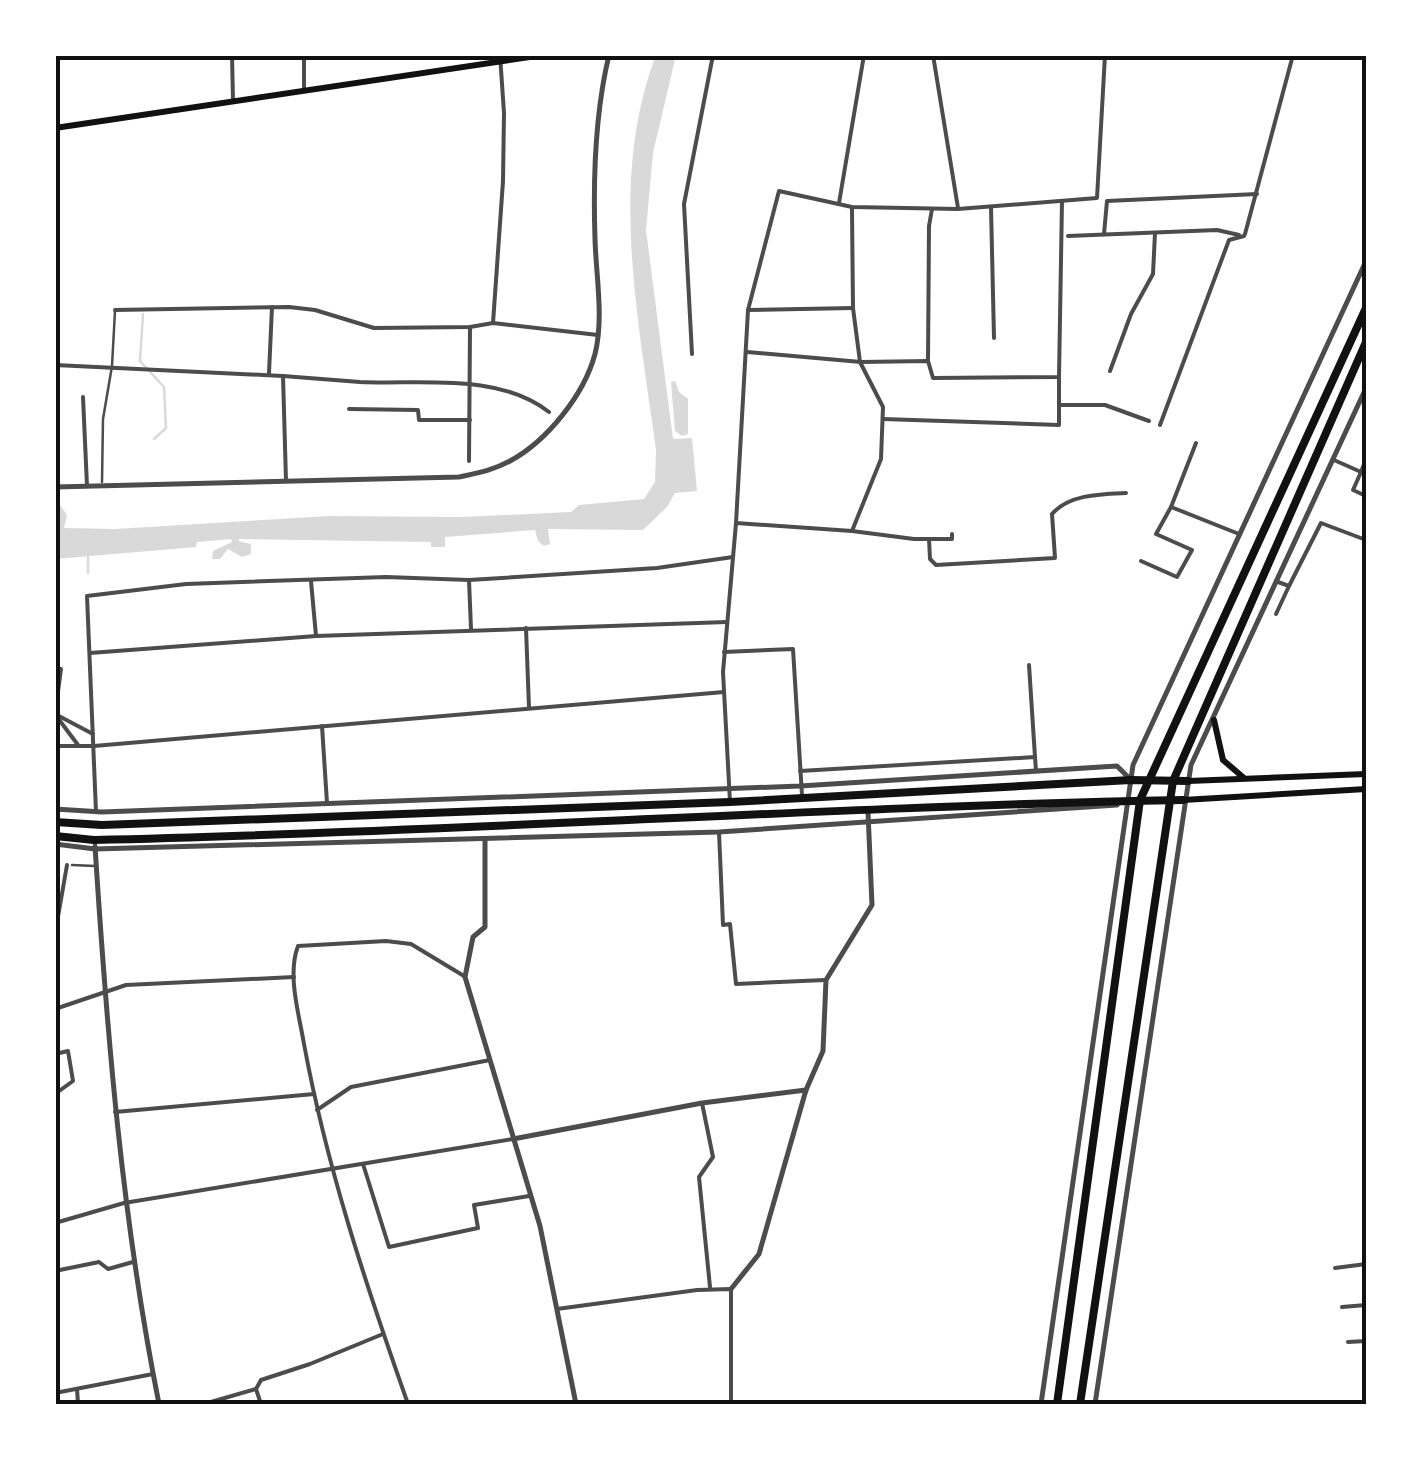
<svg xmlns="http://www.w3.org/2000/svg" width="1421" height="1459" font-family="Georgia,serif">
<style>
.water{fill:#d9d9d9}
.lines{fill:none;stroke-linecap:round;stroke-linejoin:round}
.stream{stroke:#d9d9d9;stroke-width:2.5}
.service{stroke:#4c4c4c;stroke-width:2.5}
.pedestrian{stroke:#4c4c4c;stroke-width:4}
.minor{stroke:#4c4c4c;stroke-width:4}
.tertiary{stroke:#4c4c4c;stroke-width:5}
.secondary{stroke:#111;stroke-width:6}
.primary{stroke:#111;stroke-width:8}
.neatline{fill:none;stroke:#111;stroke-width:4}
</style>
<rect width="100%" height="100%" fill="#fff"/>
<g class="water">
<path d="M 656,55 L 676,55 L 653,153 L 646,230 L 673,439 L 692,438 L 697,491 L 675,493 L 667,507 L 643,530 L 548,529 L 550,544 L 544,546 L 538,541 L 535,530 L 445,537 L 445,547 L 431,547 L 431,542 L 239,539 L 238,541 L 251,544 L 251,554 L 242,557 L 228,549 L 220,559 L 212,559 L 213,551 L 232,542 L 231,539 L 197,542 L 196,547 L 55,559 L 55,506 L 60,505 L 67,515 L 64,528 L 115,529 L 329,516 L 462,517 L 571,512 L 579,505 L 644,499 L 655,482 L 656,450 C 639,321 608,181 656,55 Z"/>
<polygon points="675,381 679,392 688,399 688,434 682,436 675,431 671,382"/>
</g>
<g class="lines">
<g class="stream">
<polyline points="143,314 140,361 164,387 166,428 154,439"/>
<polyline points="88,573 88,557"/>
</g>
<g class="service">
<polyline points="102,482 103,419 112,366 115,311"/>
<polyline points="72,865 95,866"/>
</g>
<g class="pedestrian">
<polyline points="55,365 283,376 286,481"/>
<polyline points="269,373 272,307"/>
<path d="M 283,376 C 309,378 335,380 360,382 C 420,385 498,372 549,412"/>
<polyline points="349,409 418,410 419,420 470,420"/>
<polyline points="469,461 470,327"/>
</g>
<g class="minor">
<polyline points="232,55 233,101"/>
<polyline points="933,55 958,208"/>
<polyline points="304,90 304,55"/>
<polyline points="839,203 864,55"/>
<polyline points="991,207 994,338"/>
<polyline points="1104,234 1107,201 1257,194"/>
<polyline points="1245,234 1293,55"/>
<polyline points="1068,236 1217,230 1239,235"/>
<polyline points="115,310 289,307 315,310 374,328 470,327 493,323 598,335"/>
<polyline points="748,310 853,308"/>
<polyline points="493,323 503,181 504,113 500,55"/>
<polyline points="747,352 861,362 928,361 933,378 1059,377 1062,201"/>
<polyline points="692,354 684,204 713,55"/>
<polyline points="928,361 929,226 932,209"/>
<polyline points="1110,371 1131,314 1153,274 1155,233"/>
<polyline points="1059,378 1059,405 1105,405 1149,421"/>
<polyline points="83,397 87,486"/>
<polyline points="883,419 1059,425 1059,405"/>
<polyline points="1160,425 1229,240 1244,236"/>
<polyline points="1196,443 1171,507 1239,534"/>
<polyline points="1334,460 1361,472 1366,459"/>
<polyline points="1361,472 1353,490 1366,496"/>
<polyline points="736,523 852,531 881,459 883,407 860,362 853,308 852,209"/>
<polyline points="852,531 914,539 952,539 952,534"/>
<path d="M 929,539 L 930,559 L 936,565 L 1055,558 L 1052,514 C 1069,494 1103,494 1126,493"/>
<polyline points="1141,561 1177,577 1192,550 1156,534 1171,507"/>
<polyline points="469,580 471,629"/>
<polyline points="311,581 316,636"/>
<polyline points="1278,582 1289,586 1321,523 1366,540"/>
<polyline points="1276,614 1289,586"/>
<polyline points="526,628 529,708"/>
<polyline points="724,652 793,649 802,795"/>
<polyline points="90,653 316,636 727,622"/>
<polyline points="1029,665 1035,757"/>
<polyline points="55,668 61,669 55,714 93,734"/>
<polyline points="57,717 78,745"/>
<polyline points="322,726 327,803"/>
<polyline points="55,746 94,746 724,692"/>
<polyline points="800,771 1035,757 1036,771"/>
<polyline points="730,802 723,672 736,523 748,310 779,191 852,207 958,209 1097,198 1105,55"/>
<polyline points="96,812 87,596 186,584 386,577 469,580 657,568 733,557"/>
<polyline points="719,832 723,925 730,924 736,984 825,980"/>
<polyline points="55,934 67,865"/>
<polyline points="55,1009 126,985 294,977"/>
<polyline points="55,1054 68,1051 73,1081 55,1094"/>
<polyline points="702,1103 713,1157 699,1177 710,1287"/>
<polyline points="317,1110 351,1087 490,1060"/>
<polyline points="115,1112 314,1094"/>
<polyline points="363,1164 389,1247 478,1228 474,1205 529,1196"/>
<polyline points="55,1223 124,1203 513,1139"/>
<polyline points="1335,1268 1366,1264"/>
<polyline points="55,1271 99,1262 108,1269 133,1262"/>
<polyline points="1342,1307 1366,1305"/>
<polyline points="557,1309 697,1290 731,1289 731,1404"/>
<polyline points="1348,1342 1366,1341"/>
<polyline points="77,1389 78,1404"/>
<polyline points="256,1389 261,1404"/>
<polyline points="55,1393 153,1374"/>
<polyline points="204,1404 256,1389 261,1380 310,1364 383,1334"/>
<path d="M 408,1404 C 366,1285 327,1168 304,1044 C 299,1014 287,975 298,946 L 386,941 L 411,944 L 464,976"/>
</g>
<g class="tertiary">
<path d="M 55,487 L 459,477 C 477,473 494,470 510,461 C 547,441 584,395 595,354 C 604,318 596,276 595,239 C 593,179 595,113 609,55"/>
<polyline points="55,809 102,812 800,786 1117,766 1129,778"/>
<polyline points="485,840 485,927 473,937 465,977 540,1226 576,1404"/>
<polyline points="55,844 95,849 719,832 1117,805"/>
<path d="M 95,846 C 107,1034 122,1219 159,1404"/>
<polyline points="513,1139 702,1103 806,1090"/>
<polyline points="731,1289 759,1254 806,1090 823,1051 826,980 872,905 868,812"/>
<polyline points="1041,1404 1133,765 1366,261"/>
<polyline points="1095,1404 1191,765 1366,388"/>
</g>
<g class="secondary">
<polyline points="55,128 543,55"/>
<polyline points="1214,720 1223,760 1244,778"/>
<polyline points="1188,781 1366,774"/>
<polyline points="1183,800 1366,789"/>
</g>
<g class="primary">
<polyline points="55,822 102,825 730,802 1131,780 1188,781"/>
<path d="M 55,836 L 94,840 C 457,832 820,807 1183,800"/>
<polyline points="1057,1404 1140,800 1366,308"/>
<polyline points="1080,1404 1173,781 1366,342"/>
</g>
</g>
<rect width="1421" height="1459" fill="none" stroke="#ffffff" stroke-width="115"/>
<rect x="58" y="58" width="1306" height="1344" class="neatline"/>
</svg>
